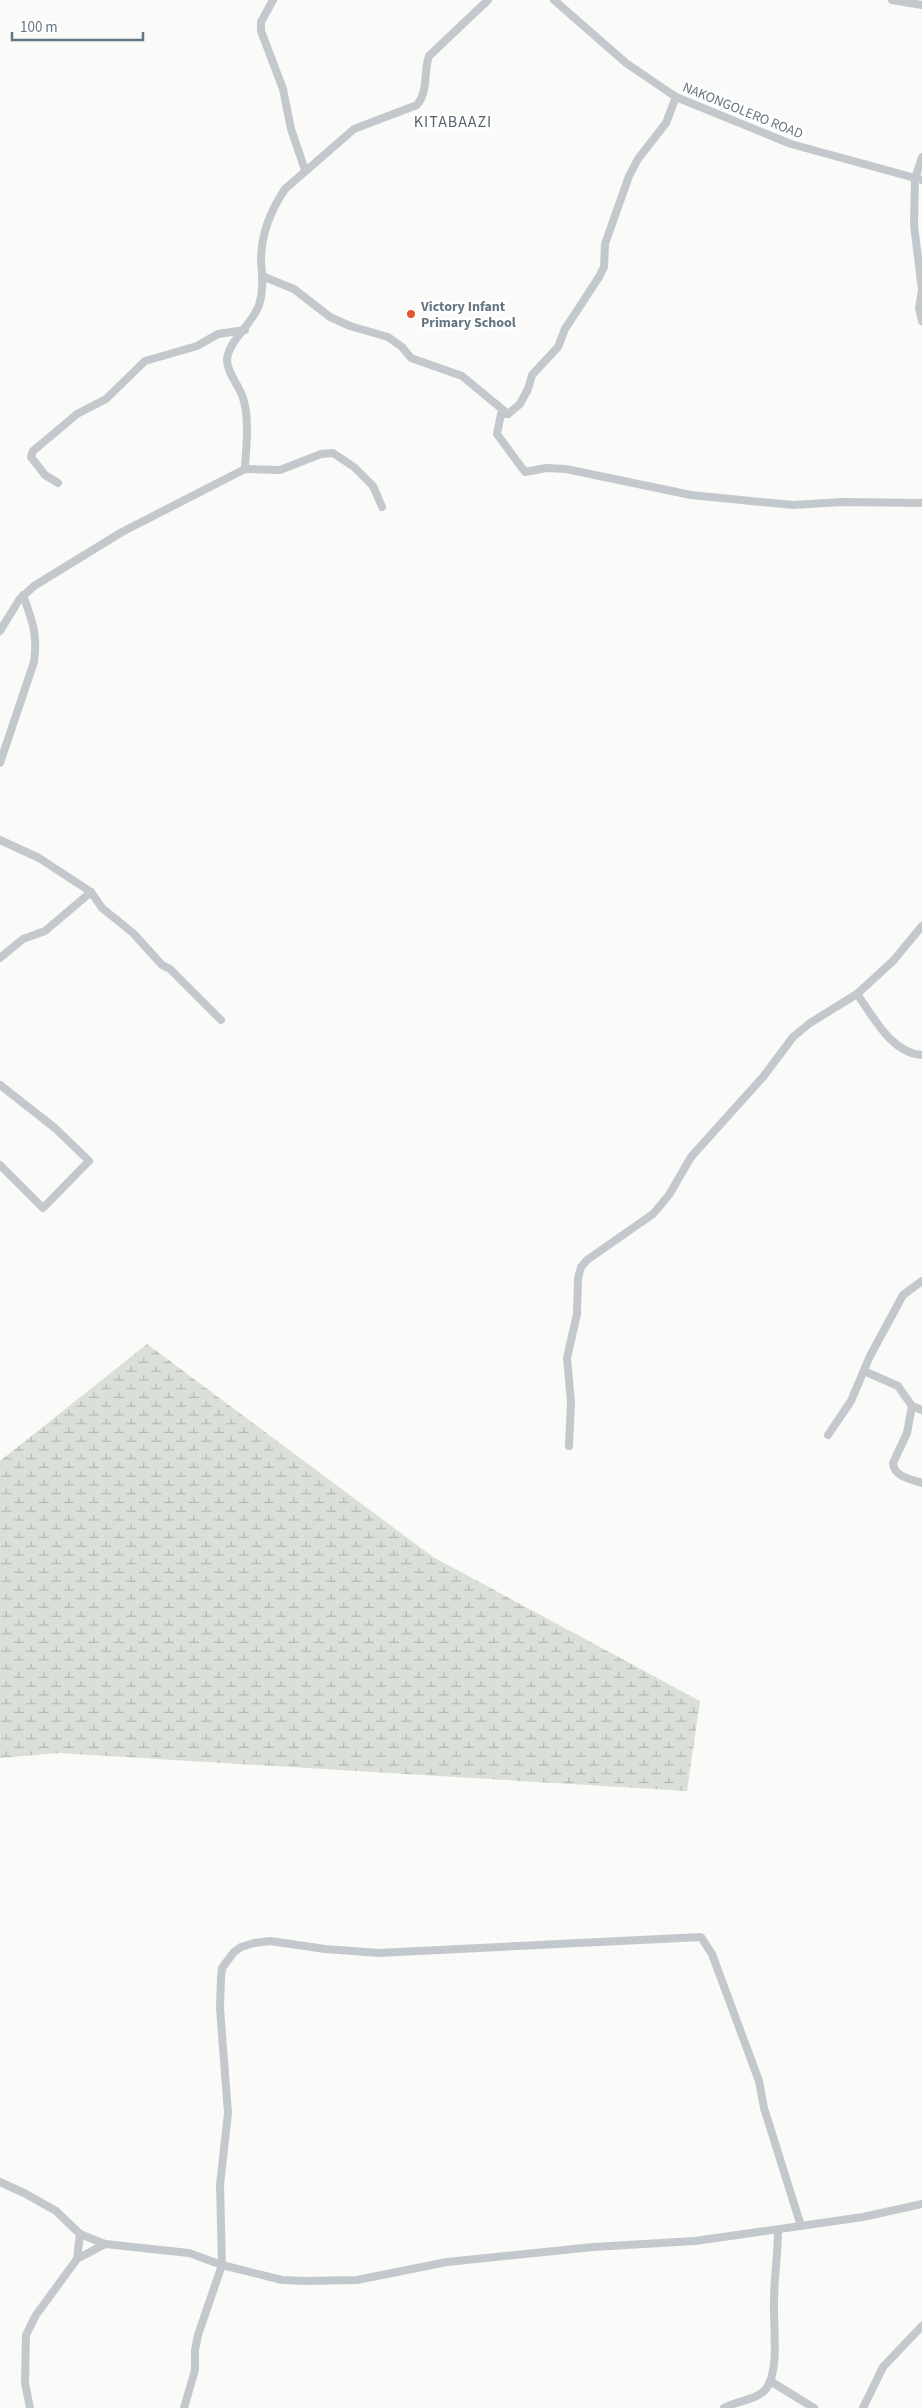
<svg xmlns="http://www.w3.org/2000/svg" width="922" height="2408" font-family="'Source Sans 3',sans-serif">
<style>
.wetland{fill:url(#wetland-marsh)}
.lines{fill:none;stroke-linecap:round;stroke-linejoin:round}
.street{stroke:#c3c8cc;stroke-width:8}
.poi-dot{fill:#e4572e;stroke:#fff;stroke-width:2}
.labels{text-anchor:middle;stroke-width:5;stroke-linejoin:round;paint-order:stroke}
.street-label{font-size:14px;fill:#657683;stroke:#fff}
.poi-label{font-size:14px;font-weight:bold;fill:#657683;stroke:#fff;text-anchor:start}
.quarter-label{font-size:16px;letter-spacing:1px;fill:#57646e;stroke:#fff}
</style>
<defs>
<pattern id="wetland-marsh" width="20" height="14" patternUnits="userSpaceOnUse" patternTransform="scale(1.25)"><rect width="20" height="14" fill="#dadfd7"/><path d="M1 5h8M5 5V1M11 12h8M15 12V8" fill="none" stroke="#b4b9b4"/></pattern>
</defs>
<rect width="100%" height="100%" fill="#fafaf8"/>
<polygon class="wetland" points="147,1344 433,1557 700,1701 687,1791 59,1753 0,1758 0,1461"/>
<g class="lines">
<g class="street">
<polyline points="273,0 261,22 261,31 283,89 291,129 305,170"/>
<polyline points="554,0 626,63 676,97 791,144 922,180"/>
<polyline points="892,0 922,5"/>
<polyline points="676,97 666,123 638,159 629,176 605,244 604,267 599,277 565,329 558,347 532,375 528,389 520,404 508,414 501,414 497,434 525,472 546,468 566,469 691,495 793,505 843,502 922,503"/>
<polyline points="922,157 915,179 914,225 922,290 919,308 922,321"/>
<polyline points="262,276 294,289 330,317 350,326 388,337 402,347 411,358 462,376 508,414"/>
<polyline points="245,469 280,470 321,454 333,453 354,467 373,486 382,507"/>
<polyline points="58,483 45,475 31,457 33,451 77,414 106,399 145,361 197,346 218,334 245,330"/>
<path d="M 0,631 L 19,600 L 34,586 L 122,532 L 245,469 C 246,445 250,421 243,398 C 239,385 227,373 227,360 C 228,341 252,325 259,305 C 264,290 262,276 261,260 C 261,235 271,210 285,189 L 354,129 L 417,105 C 429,90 423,73 429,56 L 488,0"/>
<path d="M 0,763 L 34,662 C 38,634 32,620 23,595"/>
<polyline points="0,840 39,858 91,892 102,908 133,933 162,965 170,969 221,1020"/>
<polyline points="0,958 23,939 45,931 91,892"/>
<path d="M 857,994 C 873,1016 891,1053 922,1055"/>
<polyline points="0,1085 55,1128 89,1161 43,1208 0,1165"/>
<polyline points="864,1371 898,1386 912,1406 922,1410"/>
<path d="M 912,1406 L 907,1433 L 893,1463 C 894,1477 911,1479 922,1483"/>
<polyline points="828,1435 851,1401 870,1356 903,1295 922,1281"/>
<polyline points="569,1446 571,1402 567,1358 577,1314 578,1278 581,1267 587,1260 653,1214 669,1195 691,1157 763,1077 793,1037 810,1023 857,994 893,961 922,926"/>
<polyline points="0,2182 26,2194 56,2211 80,2234 105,2244 189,2253 222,2265 282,2280 304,2281 357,2280 447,2262 593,2247 695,2241 863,2217 922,2204"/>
<polyline points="77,2259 80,2234"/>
<polyline points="770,2381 814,2408"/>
<polyline points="30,2408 25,2383 26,2335 36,2315 77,2259 105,2244"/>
<polyline points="184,2408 195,2370 195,2350 198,2335 222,2265 220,2185 228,2113 220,2008 221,1978 222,1968 234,1952 241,1947 254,1943 270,1941 325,1949 379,1953 701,1937 712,1954 759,2081 764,2108 801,2226"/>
<path d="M 724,2408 C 736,2401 757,2400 766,2389 C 780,2371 773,2324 774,2302 C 774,2278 778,2254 778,2230"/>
<polyline points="863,2408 883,2367 922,2326"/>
</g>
</g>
<circle class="poi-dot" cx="411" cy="314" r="5"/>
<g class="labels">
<g class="street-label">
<text transform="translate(743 110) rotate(22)" y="5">NAKONGOLERO ROAD</text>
</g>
<g class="poi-label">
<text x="421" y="311">Victory Infant<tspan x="421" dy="16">Primary School</tspan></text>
</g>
<g class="quarter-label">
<text x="453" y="127">KITABAAZI</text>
</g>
</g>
<path d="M12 32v8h131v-8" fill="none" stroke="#657683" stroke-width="2.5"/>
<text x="20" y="32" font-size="15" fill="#657683" stroke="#ffffff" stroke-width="4" paint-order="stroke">100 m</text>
</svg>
